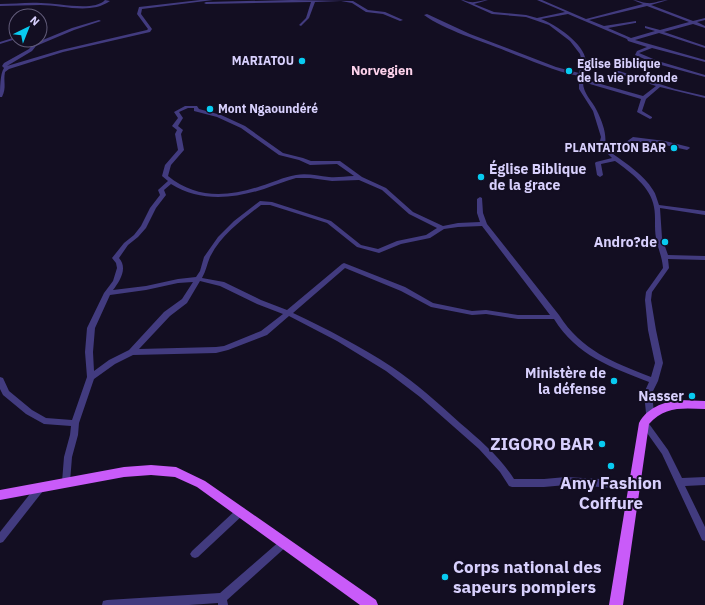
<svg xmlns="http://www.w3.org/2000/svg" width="705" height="605" font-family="'IBM Plex Sans',sans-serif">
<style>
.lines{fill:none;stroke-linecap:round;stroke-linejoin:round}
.minor{fill:#423b7f;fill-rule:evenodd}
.major{fill:#c95bf9;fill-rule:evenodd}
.poi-dot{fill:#08cbf1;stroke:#130e22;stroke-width:1.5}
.labels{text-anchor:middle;stroke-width:4;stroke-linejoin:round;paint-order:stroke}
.far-poi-label{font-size:12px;font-weight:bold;fill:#d8d0fd;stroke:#130e22;text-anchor:end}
.far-quarter-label{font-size:13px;font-weight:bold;fill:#fdd2eb;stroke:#130e22}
.poi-label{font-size:14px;font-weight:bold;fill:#d8d0fd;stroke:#130e22;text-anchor:end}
.near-poi-label{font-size:17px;font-weight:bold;fill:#d8d0fd;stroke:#130e22;text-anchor:end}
</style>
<rect width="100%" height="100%" fill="#130e22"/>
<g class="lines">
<g class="minor">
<path d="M 105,0 L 110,1 C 90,15 63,5 40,5 C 27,5 13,6 0,6 L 0,4 C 14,4 27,2 41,3 C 58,3 94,12 105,0 Z"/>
<path d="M 200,0 L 213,0 L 142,9 L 141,14 L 152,29 L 150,32 L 63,52 L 9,69 L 5,72 C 3,82 7,87 2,97 L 0,97 C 0,90 0,73 4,68 L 2,66 L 4,63 L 29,49 L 33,44 L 72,28 L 99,20 L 101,21 L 74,30 L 36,46 L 32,51 L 7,66 L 61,50 L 147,30 L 148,29 L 137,14 L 139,7 Z"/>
<polygon points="292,0 353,1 368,10 385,12 403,20 400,21 383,14 366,12 352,3 341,1 315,2 309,18 301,26 299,25 306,18 311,2 206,4 204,3 206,2"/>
<path d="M 461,0 C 465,0 467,2 471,2 C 475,3 483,0 488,0 L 474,4 L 494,12 L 526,15 L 537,18 L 565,12 L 537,0 L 542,0 L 586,19 L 643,4 L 633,0 C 638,0 642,3 647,3 C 653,4 661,0 668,0 L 651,5 L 693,21 L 705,18 L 705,20 L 697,22 L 705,26 L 705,28 L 693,24 L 664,32 L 705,46 L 705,48 L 659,33 L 635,40 L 705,60 L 705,62 L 652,48 L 639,53 L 658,61 L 705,75 L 705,77 L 654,63 L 635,55 L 637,51 L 647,47 L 628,41 L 627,39 L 568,14 L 541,19 C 556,25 584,43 586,61 C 587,67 583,73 583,79 L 643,96 L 656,86 L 617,73 L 617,71 L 619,71 L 675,89 L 705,96 L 705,98 L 660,87 L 646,99 L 642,111 L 652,117 L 652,118 L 650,119 L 637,112 L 641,99 L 583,82 C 583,94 592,100 597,111 C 602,121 607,134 605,145 L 610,151 L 615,150 L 633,137 L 665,141 L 689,147 L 690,148 L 687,150 L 665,145 L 634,141 L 619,152 L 613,154 C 627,164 644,175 653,190 C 656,194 657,200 659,205 L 705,211 L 705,215 L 660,208 L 662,238 L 668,255 L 705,256 L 705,260 L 668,259 L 669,268 L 652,292 L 651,300 L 656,330 L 663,363 L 658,381 L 652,393 L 654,413 L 653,415 L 650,416 L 647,415 L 646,413 L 644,393 L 649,382 C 611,367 577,356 554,319 L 518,319 L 486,314 L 472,315 L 431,307 L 401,291 L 345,268 L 293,313 C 327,329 360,346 392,367 C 416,383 438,403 460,423 C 480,440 500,457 514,479 L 544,479 L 566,477 L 634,481 L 637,482 L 639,485 L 637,488 L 634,489 L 566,485 L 544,487 L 512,487 L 509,486 L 500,472 L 479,449 L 420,397 L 386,371 L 337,341 L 289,316 L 267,335 L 228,350 L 216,353 L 133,355 L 115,364 L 94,379 L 79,423 L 78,435 L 72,457 L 70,482 L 69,485 L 66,486 L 63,485 L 62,482 L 64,457 L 70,435 L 71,426 L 44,424 L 26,414 L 3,395 L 0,389 L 0,377 L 3,378 L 9,391 L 32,410 L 46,418 L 72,420 L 87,377 L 85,352 L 87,328 L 104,293 L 113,281 L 117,268 L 116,263 L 112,258 L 124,243 L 134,235 L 141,226 L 150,208 L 160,195 L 158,190 L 168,181 L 162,176 L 165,165 L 178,150 L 175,134 L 177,130 L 172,126 L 178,118 L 174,112 L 185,106 L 197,106 L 199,109 L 221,115 L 245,126 L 283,153 L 303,158 L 311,161 L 340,161 L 362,177 L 386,188 L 413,212 L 443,226 L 458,223 L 480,222 L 477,213 L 477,199 L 480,197 L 482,198 L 483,213 L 487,224 L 559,315 C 582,351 613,362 651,377 L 655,363 L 648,330 L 645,300 L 646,292 L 663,268 C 662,256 658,249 656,238 C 654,228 656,217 654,207 C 651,187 630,172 615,161 L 601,164 L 603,175 L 600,177 L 597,175 L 595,163 L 596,162 L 612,158 L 599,145 L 601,137 L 593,111 L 579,89 L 579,76 C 553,71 530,60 506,51 C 482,41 444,30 424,15 L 427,14 L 470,34 L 556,67 L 579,73 L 582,62 L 580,54 L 570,41 L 549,25 L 526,17 L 492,14 ZM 647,6 L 689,22 L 660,30 L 645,26 L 645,28 L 655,31 L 631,38 L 608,28 L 635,23 L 636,23 L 636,21 L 604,26 L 589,20 ZM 188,108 L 194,108 L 194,111 L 217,117 L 241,128 L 279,155 L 299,160 L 310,165 L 337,164 L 354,176 C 345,176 337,178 329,177 C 318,176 307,173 296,175 C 283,177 272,183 261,186 C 228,197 196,199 168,176 L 171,165 L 184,150 L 181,134 L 183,130 L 178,126 L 183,118 L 179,112 ZM 296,178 L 310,178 L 332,181 L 359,180 L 382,190 L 409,214 L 437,228 L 426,235 L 397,241 L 378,249 L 361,245 L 331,221 L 272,202 L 260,201 L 234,221 L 218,237 L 204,257 L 200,271 L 196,277 L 178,279 L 146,286 L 113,290 C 120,281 128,268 119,258 L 128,245 L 138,237 L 146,228 L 156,208 L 166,195 L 164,190 L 171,184 C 200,202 232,199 264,189 C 275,185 285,181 296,178 ZM 261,205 L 270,205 L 327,223 L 357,247 L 379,253 L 401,244 L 430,238 L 444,229 L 458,227 L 482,226 L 550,315 L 518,315 L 486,310 L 472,311 L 433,303 L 405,287 L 344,263 L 342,264 L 287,310 L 261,300 L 224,282 L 202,278 C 206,271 207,264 210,257 C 221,235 243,219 261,205 ZM 200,281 L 220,286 L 257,304 L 283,314 L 261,331 L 224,346 L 216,347 L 139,349 L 170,316 L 187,303 ZM 193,282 L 182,299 L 164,312 L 129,350 L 109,360 L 94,371 L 93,352 L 95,328 L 110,295 L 146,290 L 178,283 Z"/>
<polygon points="16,37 16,39 0,44 0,42"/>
<polygon points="644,420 647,421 668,450 682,478 705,477 705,485 685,486 705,527 705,541 702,540 662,454 640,423 641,421"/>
<polygon points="40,484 43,485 45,488 43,491 3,542 0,543 0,532 37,485"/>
<polygon points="241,507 244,508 246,511 244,514 198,557 195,558 192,557 190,554 192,551 238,508"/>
<polygon points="284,539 287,540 289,543 287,546 227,600 228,605 218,605 218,603 189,605 102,605 103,601 107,600 220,593 281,540"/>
</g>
<g class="major">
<path d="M 679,400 L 705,401 L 705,409 C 683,408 664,406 649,424 L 623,605 L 609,605 L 639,423 C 647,408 663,402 679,400 Z"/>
<polygon points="151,465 176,467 205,481 376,600 378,605 360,605 197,487 175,477 151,475 124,477 0,500 0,490 124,467"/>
</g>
</g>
<g class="poi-dot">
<circle cx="302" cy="61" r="4"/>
<circle cx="569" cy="71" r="4"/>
<circle cx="210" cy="109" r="4"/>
<circle cx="674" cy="148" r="4"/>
<circle cx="481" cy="177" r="4"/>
<circle cx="665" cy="242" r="4"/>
<circle cx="614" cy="381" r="4"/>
<circle cx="692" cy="396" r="4"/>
<circle cx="602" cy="444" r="4"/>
<circle cx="611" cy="466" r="4"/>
<circle cx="445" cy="577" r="4"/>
</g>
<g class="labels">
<g class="far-poi-label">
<text x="294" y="65">MARIATOU</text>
<text x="577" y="68" text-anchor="start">Eglise Biblique<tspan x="577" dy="14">de la vie profonde</tspan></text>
<text x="218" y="113" text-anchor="start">Mont Ngaoundéré</text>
<text x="666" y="152">PLANTATION BAR</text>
</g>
<g class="far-quarter-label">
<text x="382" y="75">Norvegien</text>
</g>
<g class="poi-label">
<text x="489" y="174" text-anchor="start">Église Biblique<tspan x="489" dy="16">de la grace</tspan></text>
<text x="657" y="247">Andro?de</text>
<text x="606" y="378">Ministère de<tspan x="606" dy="16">la défense</tspan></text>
<text x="684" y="401">Nasser</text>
</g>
<g class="near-poi-label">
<text x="594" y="450">ZIGORO BAR</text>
<text x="611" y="489" text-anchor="middle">Amy Fashion<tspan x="611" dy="20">Coiffure</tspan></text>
<text x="453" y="573" text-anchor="start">Corps national des<tspan x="453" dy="20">sapeurs pompiers</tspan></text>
</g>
</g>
<g transform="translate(28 28) rotate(43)"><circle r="19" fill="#130e22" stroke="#625c7a"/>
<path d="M0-3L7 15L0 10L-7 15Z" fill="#08cbf1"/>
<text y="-6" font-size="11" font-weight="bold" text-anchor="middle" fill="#d8d0fd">N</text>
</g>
</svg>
